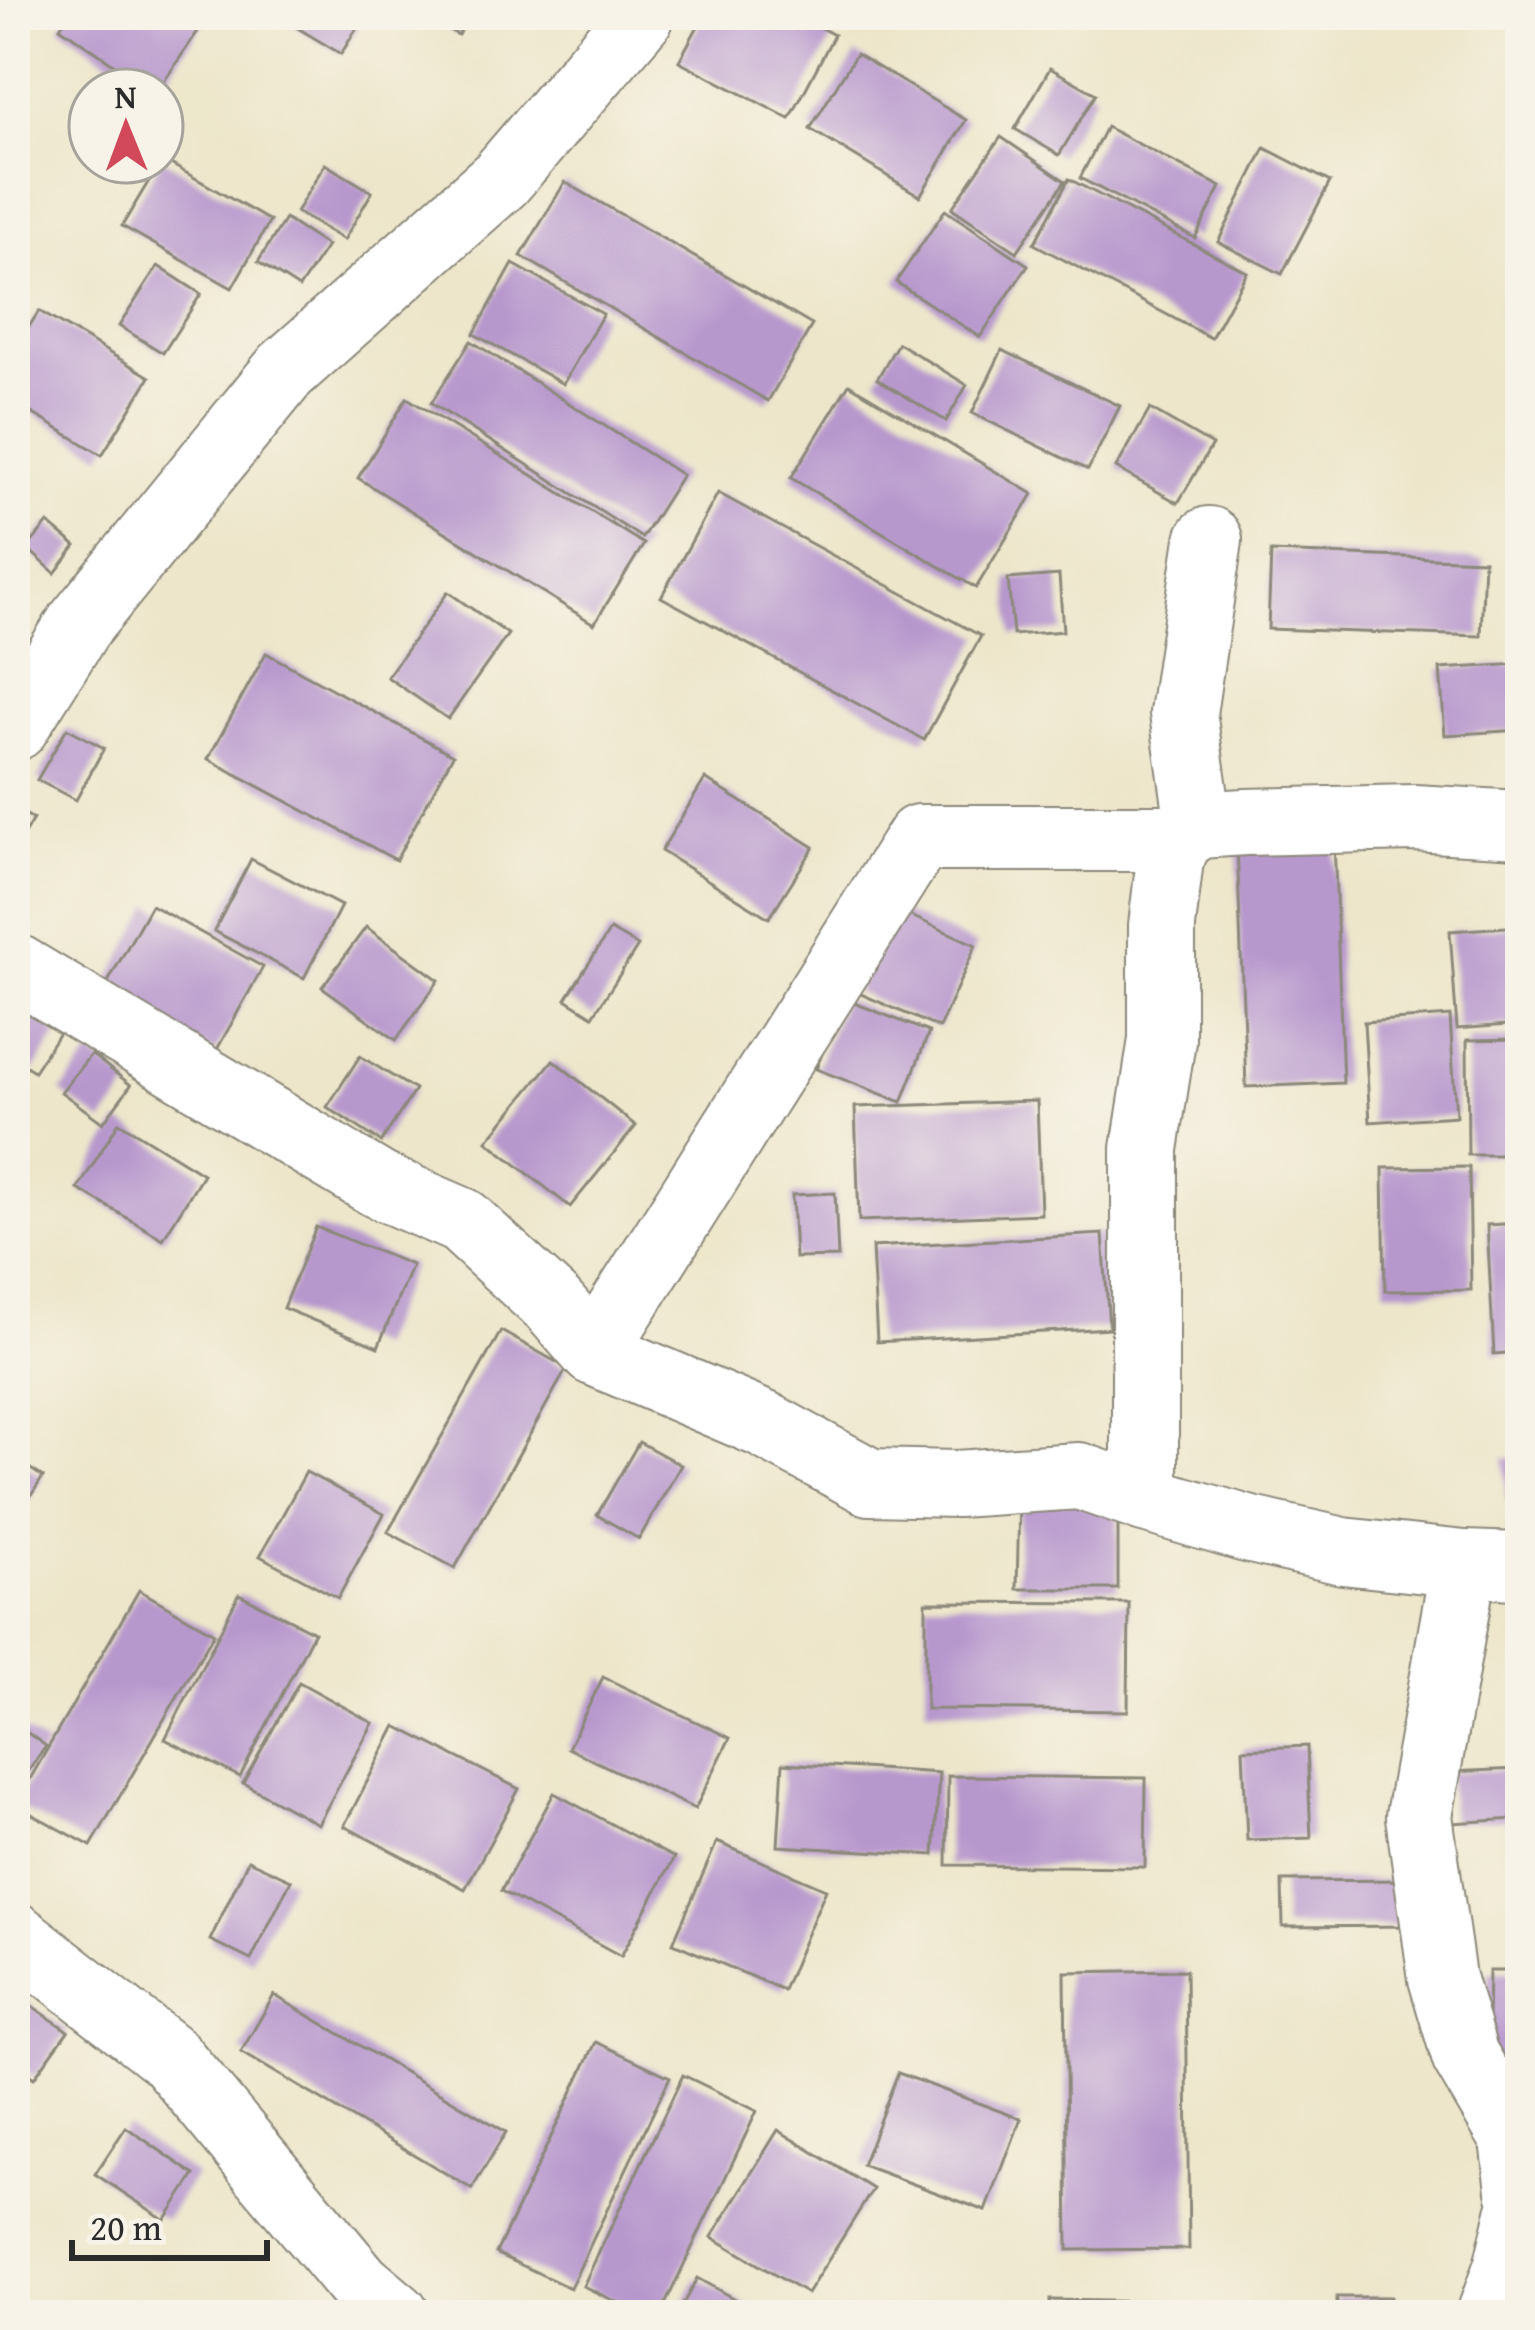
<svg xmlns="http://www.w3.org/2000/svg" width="1535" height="2330" font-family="'Gentium Book Plus',serif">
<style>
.building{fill:#b798cd}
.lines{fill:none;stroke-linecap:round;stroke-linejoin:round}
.minor-casing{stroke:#8c887a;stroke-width:70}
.minor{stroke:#fff;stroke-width:66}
</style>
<rect width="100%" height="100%" fill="#f7f3e8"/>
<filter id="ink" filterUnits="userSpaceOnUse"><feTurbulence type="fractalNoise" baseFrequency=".00833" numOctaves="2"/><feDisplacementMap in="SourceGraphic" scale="24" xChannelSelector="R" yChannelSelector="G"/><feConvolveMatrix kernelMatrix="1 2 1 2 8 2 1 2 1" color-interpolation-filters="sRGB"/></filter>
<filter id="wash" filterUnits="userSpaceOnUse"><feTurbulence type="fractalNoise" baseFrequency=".004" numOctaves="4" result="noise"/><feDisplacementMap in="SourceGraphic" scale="48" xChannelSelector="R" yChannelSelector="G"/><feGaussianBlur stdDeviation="2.7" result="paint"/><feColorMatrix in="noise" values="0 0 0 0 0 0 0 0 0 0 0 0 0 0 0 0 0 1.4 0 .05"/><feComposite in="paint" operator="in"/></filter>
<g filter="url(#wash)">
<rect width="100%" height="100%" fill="#ede6ca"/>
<g id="blocks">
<g class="building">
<polygon points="68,15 209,15 158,90 151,90 60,27"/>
<polygon points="276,15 365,15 341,54"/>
<polygon points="422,15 469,15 458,35"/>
<polygon points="704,15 796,15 834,35 790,119 679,61"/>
<polygon points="856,54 966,120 920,196 810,129"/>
<polygon points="1050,68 1096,94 1059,155 1015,129"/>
<polygon points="1106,127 1221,187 1195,238 1080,178"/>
<polygon points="1001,137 1065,181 1017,252 952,208"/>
<polygon points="1265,148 1330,182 1282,274 1218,242"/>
<polygon points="162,159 270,221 232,288 122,226"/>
<polygon points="325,164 372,192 344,240 296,212"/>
<polygon points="1069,179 1247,272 1211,338 1034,244"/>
<polygon points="565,182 812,325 768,401 521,256"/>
<polygon points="945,210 1028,265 980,337 896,282"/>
<polygon points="285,219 327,246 299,288 258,262"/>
<polygon points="513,264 603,314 563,384 474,334"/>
<polygon points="158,266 201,294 163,353 119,326"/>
<polygon points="39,311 150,377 102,455 15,403 15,349"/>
<polygon points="471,341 682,475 642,538 431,403"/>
<polygon points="898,343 967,385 946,421 877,379"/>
<polygon points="1002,350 1120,406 1088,470 972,413"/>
<polygon points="849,384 1033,494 976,588 791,478"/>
<polygon points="407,398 644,544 594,624 358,478"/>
<polygon points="1150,409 1212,445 1178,503 1116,468"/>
<polygon points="718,493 981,636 924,740 661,597"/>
<polygon points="48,523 76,546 55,573 27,548"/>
<polygon points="1271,552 1484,560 1481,636 1268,629"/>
<polygon points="1059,575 1063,631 1013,635 1008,579"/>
<polygon points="448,592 508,634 448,719 387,677"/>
<polygon points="266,653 453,755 396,860 208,759"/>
<polygon points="1520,664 1520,730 1445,735 1440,669"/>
<polygon points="67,728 104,748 76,800 37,780"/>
<polygon points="705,779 814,847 769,918 661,851"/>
<polygon points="15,808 33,819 15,849"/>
<polygon points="1334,839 1343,1083 1246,1087 1237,843"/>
<polygon points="251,859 341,906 304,978 214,931"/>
<polygon points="151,905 263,967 215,1053 103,991"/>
<polygon points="893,908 976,945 939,1028 856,992"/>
<polygon points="1520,926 1520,1024 1457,1029 1450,931"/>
<polygon points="366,927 439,980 396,1040 322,987"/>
<polygon points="610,930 638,946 593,1016 566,999"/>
<polygon points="844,999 929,1032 902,1102 816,1069"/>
<polygon points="23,1010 59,1033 34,1071 15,1059 15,1023"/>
<polygon points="1450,1016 1456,1116 1370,1122 1364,1022"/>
<polygon points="1520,1039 1520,1155 1468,1155 1467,1040"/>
<polygon points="91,1054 131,1085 103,1123 61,1092"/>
<polygon points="360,1056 415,1090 381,1142 327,1107"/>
<polygon points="553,1060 636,1126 570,1207 487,1141"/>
<polygon points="1037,1101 1041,1214 859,1221 855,1107"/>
<polygon points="119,1122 203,1174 163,1239 78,1189"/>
<polygon points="1469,1167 1471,1290 1385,1291 1383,1168"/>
<polygon points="835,1193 838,1257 795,1258 792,1195"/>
<polygon points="1520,1223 1520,1352 1494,1354 1487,1225"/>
<polygon points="316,1227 412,1265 378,1347 283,1308"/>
<polygon points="1103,1234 1109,1328 877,1342 872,1247"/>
<polygon points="501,1331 567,1368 455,1568 388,1532"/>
<polygon points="639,1442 681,1465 639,1539 597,1515"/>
<polygon points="1504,1458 1520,1458 1520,1498 1506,1498"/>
<polygon points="15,1459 43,1477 15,1520"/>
<polygon points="306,1472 384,1514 338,1598 260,1556"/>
<polygon points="1019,1501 1118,1503 1118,1589 1017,1589"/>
<polygon points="139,1590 214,1633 91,1846 15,1805"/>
<polygon points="239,1594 314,1632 240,1777 165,1739"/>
<polygon points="926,1602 1129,1603 1128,1711 926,1709"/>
<polygon points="603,1677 730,1738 695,1809 568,1748"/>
<polygon points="299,1682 373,1723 318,1824 243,1783"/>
<polygon points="15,1724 46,1746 15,1790"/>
<polygon points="396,1726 519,1789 465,1889 344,1826"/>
<polygon points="1307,1746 1311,1838 1247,1840 1243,1749"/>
<polygon points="783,1763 939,1773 934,1855 778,1846"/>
<polygon points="1520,1769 1520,1841 1516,1841 1515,1819 1452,1823 1448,1772"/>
<polygon points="948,1776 1146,1778 1145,1867 947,1865"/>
<polygon points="554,1793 674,1858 621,1956 501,1891"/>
<polygon points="717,1842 826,1889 783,1990 673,1943"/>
<polygon points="248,1860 291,1880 251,1960 210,1940"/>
<polygon points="1417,1880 1417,1926 1283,1927 1282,1881"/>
<polygon points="1186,1970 1189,2249 1068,2250 1065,1972"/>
<polygon points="1489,1971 1520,1971 1520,2075 1487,2074"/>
<polygon points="15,1994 68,2031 34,2078 15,2065"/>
<polygon points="274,1995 506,2132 472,2189 241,2052"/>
<polygon points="596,2042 670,2077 570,2288 496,2253"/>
<polygon points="898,2073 1021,2119 986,2211 862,2165"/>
<polygon points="683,2075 757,2111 660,2315 645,2315 583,2286"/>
<polygon points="126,2127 195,2175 165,2220 95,2174"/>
<polygon points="778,2130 873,2189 807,2294 712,2237"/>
<polygon points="697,2278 763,2315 677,2315"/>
<rect x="1337" y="2297" width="53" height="18"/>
<polygon points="1050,2300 1163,2302 1163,2315 1050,2315"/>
</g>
</g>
</g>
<g filter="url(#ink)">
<use href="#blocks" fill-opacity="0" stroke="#8c887a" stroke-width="3"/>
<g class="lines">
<defs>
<g id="minor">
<polyline points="15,727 79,625 286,370 501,179 641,15"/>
<polyline points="1199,825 1183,713 1209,540"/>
<polyline points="15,967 379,1185 462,1221 554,1306 594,1352 763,1424 870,1482 956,1484 1079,1476 1145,1499 1247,1529 1343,1551 1464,1564 1520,1566"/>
<polyline points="594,1352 919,838 1180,838"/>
<polyline points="1145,1499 1145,1149 1162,1040 1162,926 1170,859 1180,838 1199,825 1245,822 1414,818 1520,824"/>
<polyline points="1464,1564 1419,1816 1442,1978 1465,2056 1514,2139 1520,2190"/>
<polyline points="15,1936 170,2057 359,2284 396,2315"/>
<polyline points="1490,2315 1507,2268 1520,2214"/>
</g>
</defs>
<use href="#minor" class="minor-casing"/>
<use href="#minor" class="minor"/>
</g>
</g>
<rect width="1535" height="2330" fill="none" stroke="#f7f3e8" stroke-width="60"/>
<g transform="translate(126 126) rotate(359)"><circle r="57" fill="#f7f3e8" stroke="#a5a39c" stroke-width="3"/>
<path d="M0-9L21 45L0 30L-21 45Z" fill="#d1495b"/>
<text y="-18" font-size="33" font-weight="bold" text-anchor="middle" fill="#2b2b2b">N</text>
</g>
<path d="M72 2240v18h195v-18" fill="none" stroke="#2b2b2b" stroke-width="6"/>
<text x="90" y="2240" font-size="36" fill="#2b2b2b" stroke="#f7f3e8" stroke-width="9" paint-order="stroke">20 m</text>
</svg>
